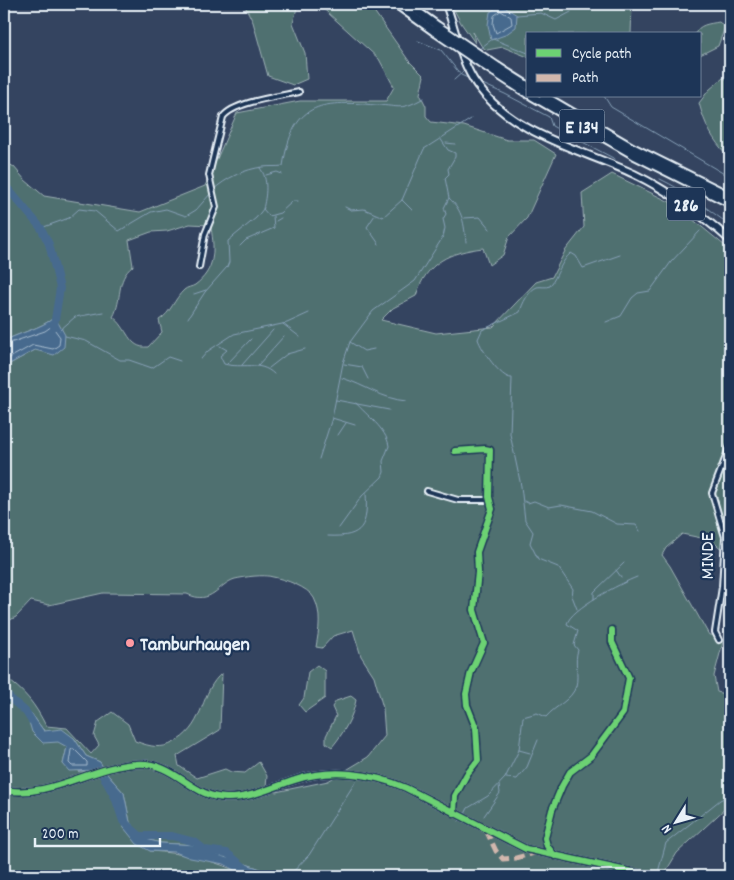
<svg xmlns="http://www.w3.org/2000/svg" width="734" height="880" font-family="Dekko,sans-serif">
<style>
.green{fill:#507070;stroke:#9cb0b4;fill-rule:evenodd}
.water{fill:#466b8e;stroke:#87a1b8}
.lines{fill:none;stroke-linecap:round;stroke-linejoin:round}
.shore{stroke:#a7bbce;stroke-width:1}
.stream{stroke:#87a1b8;stroke-width:1}
.river{stroke:#466b8e;stroke-width:8}
.street-casing{stroke:#e8f1f8;stroke-width:8}
.secondary-casing{stroke:#e8f1f8;stroke-width:9}
.primary-casing{stroke:#e8f1f8;stroke-width:10}
.highway-casing{stroke:#e8f1f8;stroke-width:11}
.street{stroke:#1d3557;stroke-width:4}
.secondary{stroke:#1d3557;stroke-width:5.5}
.primary{stroke:#1d3557;stroke-width:6}
.highway{stroke:#1d3557;stroke-width:7}
.highway-bridge-casing{stroke:#e8f1f8;stroke-width:11;stroke-linecap:butt}
.highway-bridge{stroke:#1d3557;stroke-width:7}
.quiet{stroke:#d1b7ad;stroke-width:5;stroke-dasharray:10 5;stroke-linecap:butt}
.cycleway-casing{stroke:#1d3557;stroke-width:9}
.cycleway{stroke:#6cd273;stroke-width:6}
.poi-dot{fill:#ff9aa2;stroke:#1d3557;stroke-width:2}
.labels{text-anchor:middle;stroke-width:4.5;stroke-linejoin:round;paint-order:stroke}
.shield{fill:#1d3557;stroke:#abb9c8;stroke-width:1}
.shield-label{font-size:19px;font-weight:bold;fill:#e8f1f8}
.street-label{font-size:20px;fill:#e8f1f8;stroke:#1d3557}
.poi-label{font-size:20px;font-weight:bold;fill:#e8f1f8;stroke:#1d3557;text-anchor:start}
</style>
<rect width="100%" height="100%" fill="#344460"/>
<filter id="ink" filterUnits="userSpaceOnUse"><feTurbulence type="fractalNoise" baseFrequency=".02" numOctaves="2"/><feDisplacementMap in="SourceGraphic" scale="10" xChannelSelector="R" yChannelSelector="G"/><feConvolveMatrix kernelMatrix="1 2 1 2 8 2 1 2 1" color-interpolation-filters="sRGB"/></filter>
<g filter="url(#ink)">
<g class="green">
<polygon points="244,4 298,4 293,23 305,53 307,79 293,85 268,76 253,22"/>
<path d="M 318,4 L 368,4 L 371,7 L 409,61 L 424,76 L 420,94 L 426,106 L 426,116 L 431,122 L 464,126 L 507,140 L 534,140 L 556,154 L 527,218 L 509,237 L 503,255 L 489,265 L 483,248 C 450,252 426,262 416,296 L 393,308 L 381,320 L 436,333 L 493,327 L 536,282 L 552,277 L 565,251 L 584,227 L 582,193 L 612,174 L 674,204 L 730,250 L 730,553 L 724,551 L 711,540 L 682,534 L 666,548 L 662,555 L 670,566 L 709,635 L 717,635 L 723,642 L 714,676 L 717,692 L 730,695 L 730,804 L 677,853 L 663,876 L 270,876 L 258,868 L 209,852 L 196,845 L 161,843 L 142,838 L 130,822 L 124,793 L 106,773 L 100,762 L 86,756 L 74,738 L 44,731 L 31,713 L 26,717 L 67,747 L 63,764 L 80,772 L 97,770 L 120,804 L 124,828 L 150,851 C 183,853 217,860 246,876 L 4,876 L 4,677 C 24,690 35,704 46,726 L 67,728 L 91,754 L 99,745 L 94,736 L 98,722 L 112,712 L 128,724 L 135,741 C 151,747 163,750 178,740 C 205,723 200,692 222,673 L 220,730 L 177,756 L 179,766 L 197,778 L 225,769 L 231,772 L 245,773 L 259,762 L 267,776 L 266,786 L 276,792 L 328,781 L 368,757 L 385,736 L 383,708 L 374,676 L 361,656 L 353,630 L 333,636 L 322,648 L 316,647 C 319,630 322,614 314,598 C 308,587 284,579 273,577 C 264,574 244,577 235,579 C 218,584 212,606 187,594 L 103,593 L 49,605 L 31,601 L 16,617 L 4,623 L 4,367 L 35,350 L 55,317 C 40,329 21,332 4,341 L 4,161 L 14,167 L 25,180 L 44,196 L 140,212 L 205,186 L 237,113 L 300,101 L 386,101 L 394,87 L 379,59 ZM 190,224 L 209,225 L 211,228 C 215,251 215,270 195,285 C 192,287 187,287 184,290 C 174,299 171,313 159,320 L 162,332 L 148,347 C 128,349 128,327 113,317 C 123,299 115,280 133,266 L 129,240 L 151,232 L 167,231 Z"/>
<polygon points="451,4 632,4 631,34 528,34 528,57 503,47 487,50 482,47 473,32 475,43 461,23"/>
<path d="M 719,22 L 725,27 L 718,46 L 700,55 L 700,34 L 695,34 C 699,24 709,24 719,22 Z"/>
<path d="M 723,78 L 730,80 L 730,155 L 727,155 C 712,139 705,125 699,103 L 709,90 Z"/>
<polygon points="317,665 325,671 325,698 305,712 299,705 304,698 308,672"/>
<path d="M 351,696 L 356,700 C 353,717 343,734 332,747 L 326,743 L 326,736 L 336,716 L 332,707 L 336,701 Z"/>
</g>
<g class="water">
<polygon points="501,5 517,15 516,27 505,35 491,40 488,25 490,12"/>
<path d="M 55,317 L 65,335 L 64,347 L 54,355 L 35,350 L 4,367 L 4,341 C 21,332 40,329 55,317 Z"/>
<polygon points="26,712 31,713 44,731 62,729 74,738 86,756 100,762 106,773 124,793 130,822 142,838 161,843 196,845 209,852 258,868 270,876 246,876 224,864 190,858 175,852 150,851 137,844 124,828 120,804 115,794 97,770 69,771 63,764 67,747 58,742 43,743 32,732"/>
</g>
<g class="lines">
<g class="shore">
<polygon points="501,11 511,17 512,24 496,33 493,24 494,16"/>
<polyline points="4,345 45,331 52,326 60,337 59,345 53,349 33,345 4,361"/>
<polygon points="74,749 87,762 87,766 72,766 69,763 71,750"/>
</g>
<g class="stream">
<polyline points="507,8 512,4"/>
<polyline points="517,15 541,13 556,20 571,12"/>
<polyline points="493,39 528,53"/>
<polyline points="418,41 441,50 461,75 470,79"/>
<polyline points="478,50 491,40"/>
<polyline points="454,80 465,70"/>
<polyline points="478,82 505,94 549,117 552,126 615,159"/>
<polyline points="604,96 611,107 726,175"/>
<polyline points="446,143 455,144"/>
<path d="M 260,168 C 269,179 266,196 263,209 L 269,216 L 280,213 L 293,201 L 298,201"/>
<polyline points="266,175 277,172 282,174"/>
<path d="M 660,179 C 686,191 707,209 730,225"/>
<path d="M 213,190 C 226,178 245,169 263,167 C 270,166 276,167 283,166 C 293,103 318,100 376,105 C 401,106 400,111 424,98"/>
<path d="M 449,198 C 463,211 464,223 466,242"/>
<polyline points="402,200 412,210"/>
<polyline points="345,207 351,210 364,209 383,217 402,200 424,149 471,119"/>
<polyline points="375,215 367,227 379,244"/>
<polyline points="464,218 480,217 490,229"/>
<polyline points="276,221 281,218"/>
<polyline points="41,228 69,218 79,209 95,211 119,231 151,212 166,209 186,216 196,210 211,193"/>
<polyline points="240,246 246,240 274,228 273,216"/>
<polyline points="194,294 206,290"/>
<polyline points="188,318 205,292 227,267 229,262 228,241 256,218 264,208"/>
<polyline points="606,322 621,316 632,298 638,293 650,291 671,262 700,231"/>
<polyline points="283,324 300,337"/>
<polyline points="60,330 75,317 103,312"/>
<polyline points="65,336 86,341 120,360 129,360 152,368 168,357 180,361"/>
<polyline points="350,342 364,351 374,349"/>
<path d="M 220,346 L 227,350 L 220,356 L 224,364 C 242,369 260,360 274,374"/>
<polyline points="201,359 208,351 234,334 287,323 309,313"/>
<polyline points="227,364 251,339"/>
<polyline points="344,364 362,367 368,379"/>
<polyline points="242,365 273,330"/>
<polyline points="258,365 284,336"/>
<polyline points="269,368 287,354 305,349"/>
<path d="M 342,378 C 365,385 382,399 406,401"/>
<polyline points="336,400 389,410"/>
<polyline points="332,418 355,425"/>
<polyline points="338,435 346,423"/>
<polyline points="319,459 332,418 343,363 350,342 373,311 415,281 443,237 445,228 443,219 446,214 444,208 449,198 445,178 449,174 448,169 455,157 455,153 448,150 440,138"/>
<polyline points="524,501 528,503 534,501 549,507 561,505 592,511 617,524 636,525 640,531"/>
<path d="M 339,528 L 362,496 L 382,477 L 384,472 L 383,461 L 389,446 C 386,428 367,416 356,403"/>
<path d="M 328,536 C 364,538 368,525 366,493"/>
<polyline points="616,570 621,577"/>
<polyline points="594,599 594,592 624,563"/>
<path d="M 577,609 L 572,596 L 573,589 L 558,567 L 538,559 L 530,543 L 533,532 L 525,520 L 521,486 L 510,434 L 512,378 C 501,379 481,349 478,339 L 482,330 L 520,312 C 522,304 529,290 537,287 C 541,286 545,288 550,286 C 558,275 561,261 571,253 L 576,256 L 583,268 L 620,255"/>
<polyline points="519,750 530,753"/>
<polyline points="506,778 517,779 527,767 538,740"/>
<path d="M 465,814 L 468,808 L 488,796 L 505,778 L 519,750 L 523,717 L 537,713 L 546,717 C 555,706 572,700 576,686 C 579,674 574,661 578,650 L 574,645 L 578,631 L 567,624 C 570,609 621,583 637,577"/>
<polyline points="484,816 500,793 499,785"/>
<polyline points="459,821 460,820"/>
<polyline points="289,876 309,855 356,781"/>
<polyline points="657,876 666,843 720,800 730,795"/>
</g>
<g class="river">
<polyline points="4,184 41,228 49,244 60,288 54,326"/>
<polyline points="4,693 26,712 31,720"/>
<polyline points="103,776 115,797 123,821 140,836 172,836 195,842 205,850 227,853 255,876"/>
</g>
<defs>
<g id="street">
<path d="M 199,267 L 205,234 L 216,207 L 209,175 L 223,117 C 233,102 281,96 299,92"/>
<polyline points="427,491 458,500 489,500"/>
<polyline points="719,640 715,632 722,587 725,537 712,493 730,446"/>
<polyline points="454,813 455,796 467,774 478,760 476,728 467,705 466,694 471,672 484,643 474,610 478,572 477,552 492,509 489,497 490,450 485,449 455,451"/>
<polyline points="555,855 547,846 545,838 552,810 562,786 570,772 591,756 623,713 629,678 612,642 612,630"/>
</g>
<path id="secondary" d="M 4,790 C 49,799 92,766 136,764 C 175,761 190,797 226,798 C 249,799 273,787 295,780 C 330,768 372,773 406,788 L 526,849 L 650,876"/>
<path id="primary" d="M 446,4 C 456,31 460,61 477,85 C 513,135 581,149 634,174 C 669,191 701,214 730,240"/>
<g id="highway">
<polyline points="396,4 435,32"/>
<polyline points="407,4 439,27"/>
<polyline points="498,67 528,86"/>
<polyline points="494,72 528,94"/>
<polyline points="532,96 634,155 730,203"/>
<polyline points="544,96 633,148 730,196"/>
</g>
</defs>
<use href="#street" class="street-casing"/>
<use href="#secondary" class="secondary-casing"/>
<use href="#primary" class="primary-casing"/>
<use href="#highway" class="highway-casing"/>
<use href="#street" class="street"/>
<use href="#secondary" class="secondary"/>
<use href="#primary" class="primary"/>
<use href="#highway" class="highway"/>
<defs>
<g id="highway-bridge">
<polyline points="439,27 498,67"/>
<polyline points="435,32 494,72"/>
</g>
</defs>
<use href="#highway-bridge" class="highway-bridge-casing"/>
<use href="#highway-bridge" class="highway-bridge"/>
<polyline class="quiet" points="486,830 496,851 503,859 516,858 534,853"/>
<defs>
<g id="cycleway">
<path d="M 4,790 C 49,799 92,766 136,764 C 175,761 190,797 226,798 C 249,799 273,787 295,780 C 330,768 372,773 406,788 L 526,849 L 650,876"/>
<polyline points="454,813 455,796 467,774 478,760 476,728 467,705 466,694 471,672 484,643 474,610 478,572 477,552 492,509 489,497 490,450 485,449 455,451"/>
<polyline points="555,856 547,846 545,838 552,810 562,786 570,772 591,756 623,713 629,678 612,642 612,630"/>
</g>
</defs>
<use href="#cycleway" class="cycleway-casing"/>
<use href="#cycleway" class="cycleway"/>
</g>
</g>
<circle class="poi-dot" cx="130" cy="643" r="5"/>
<g class="labels">
<g class="shield">
<rect x="559.5" y="109.5" width="45" height="33" rx="4"/>
<rect x="667" y="187.5" width="38" height="33" rx="4"/>
</g>
<g class="shield-label">
<text x="582" y="133">E 134</text>
<text x="686" y="211">286</text>
</g>
<g class="street-label">
<text transform="translate(706 556) rotate(-90)" y="7">MINDE</text>
</g>
<g class="poi-label">
<text x="140" y="650">Tamburhaugen</text>
</g>
</g>
<rect width="734" height="880" fill="none" stroke="#1d3557" stroke-width="20"/>
<rect x="10" y="10" width="714" height="860" fill="none" stroke="#e8f1f8" stroke-width="2" filter="url(#ink)"/>
<rect x="526" y="32" width="175" height="65" fill="#1d3557" stroke="#6e8097"/>
<rect x="536" y="49" width="25" height="8" fill="#6cd273" stroke="#6e8097"/>
<text x="572" y="58" font-size="15" fill="#e8f1f8">Cycle path</text>
<rect x="536" y="74" width="25" height="8" fill="#d1b7ad" stroke="#6e8097"/>
<text x="572" y="82" font-size="15" fill="#e8f1f8">Path</text>
<g transform="translate(676 822) rotate(233)" stroke="#1d3557" stroke-width="4" paint-order="stroke">
<path d="M0-4L9 19L0 12L-9 19Z" fill="#e8f1f8"/>
<text y="-8" font-size="14" font-weight="bold" text-anchor="middle" fill="#e8f1f8">N</text>
</g>
<path d="M35 838v8h125v-8" fill="none" stroke="#e8f1f8" stroke-width="2.5"/>
<text x="42" y="838" font-size="15" fill="#e8f1f8" stroke="#1d3557" stroke-width="4" paint-order="stroke">200 m</text>
</svg>
